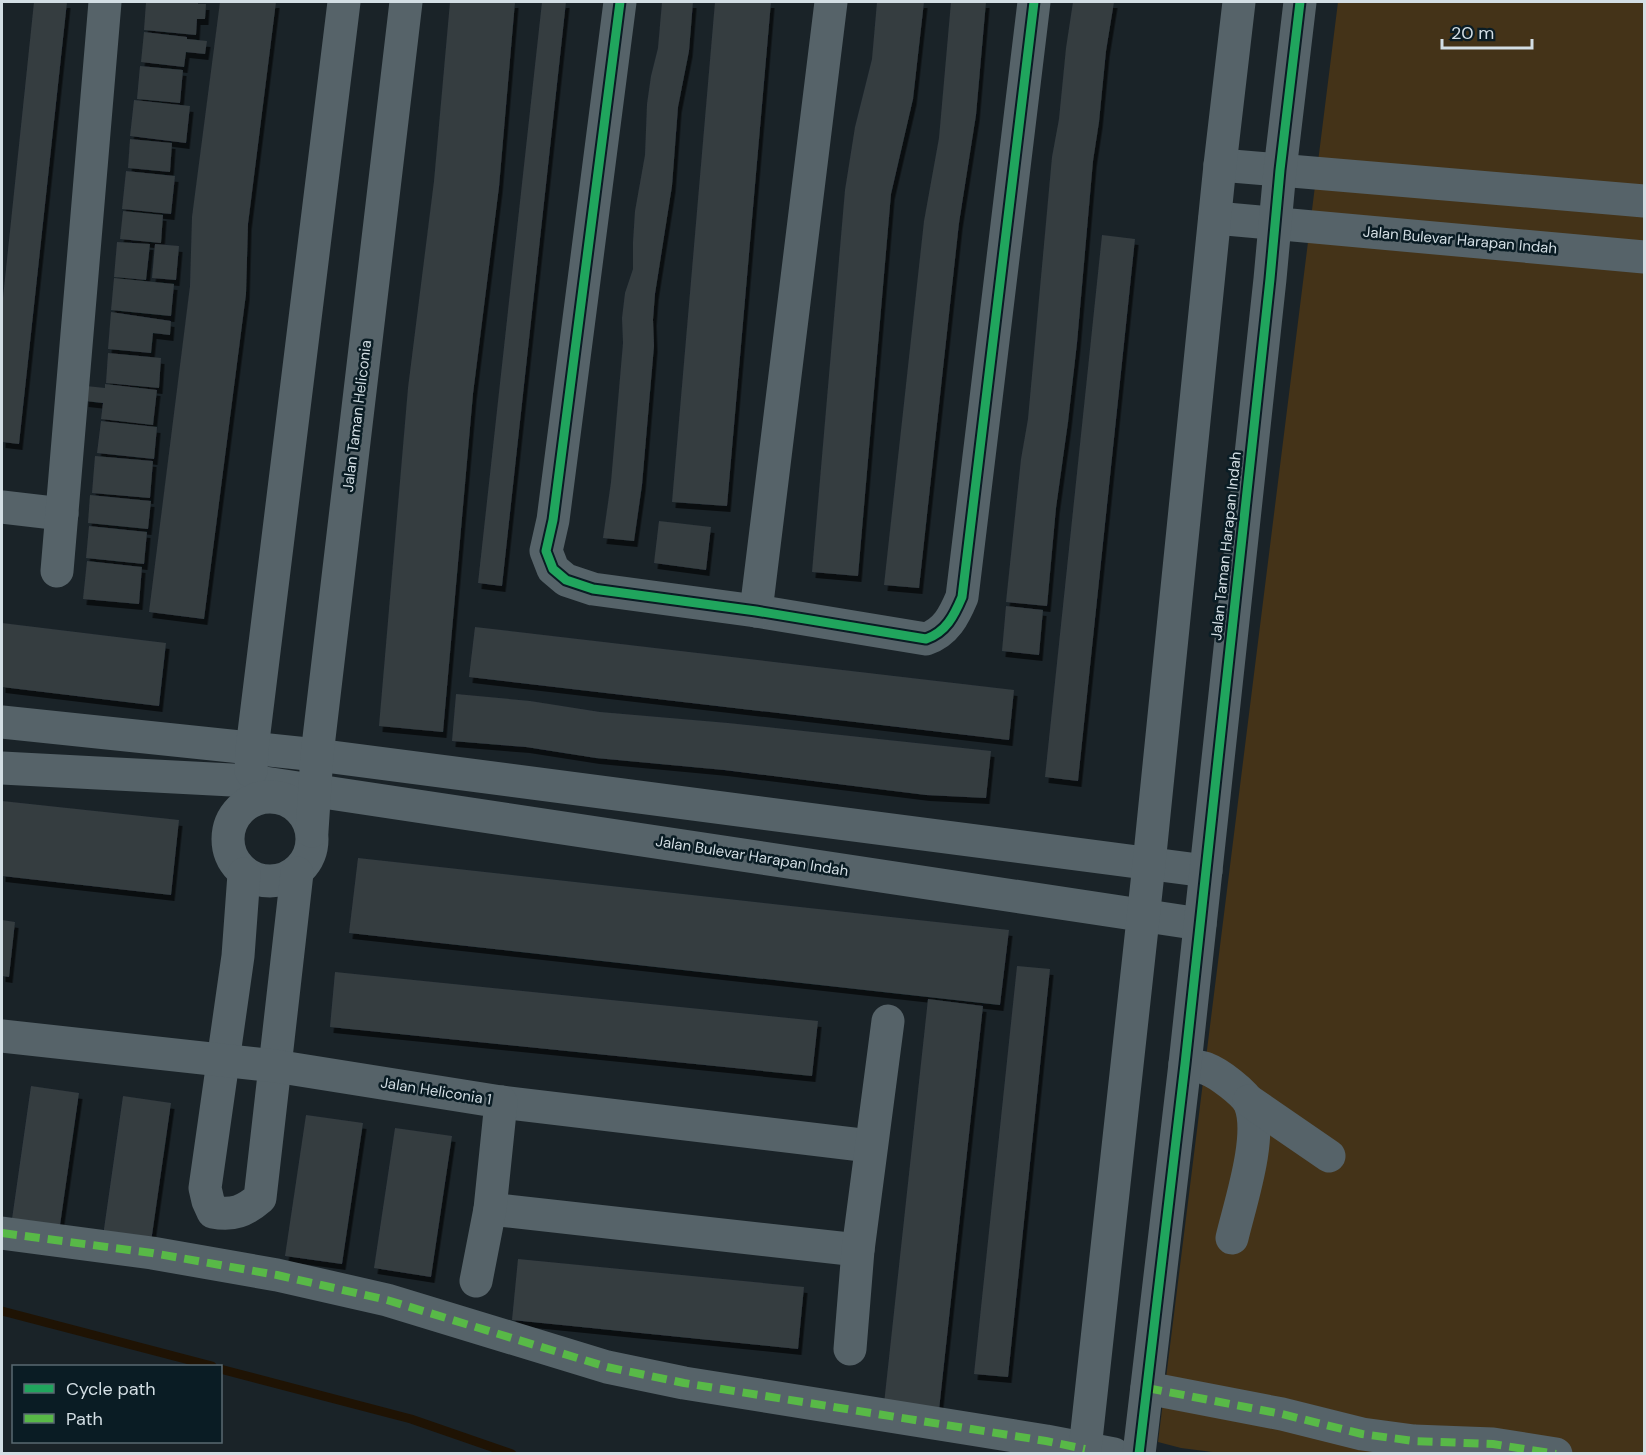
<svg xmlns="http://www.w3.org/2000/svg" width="1646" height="1455" font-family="'DM Sans',sans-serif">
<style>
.green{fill:#443318}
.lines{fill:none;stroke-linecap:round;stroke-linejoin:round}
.stream{stroke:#1f1304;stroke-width:9}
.building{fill:#343c41;filter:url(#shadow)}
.minor{stroke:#566369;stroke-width:33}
.quiet{stroke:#58b947;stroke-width:8;stroke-dasharray:15 8;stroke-linecap:butt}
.cycleway-casing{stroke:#0a1c24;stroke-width:13}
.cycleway{stroke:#20a55d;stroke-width:9}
.labels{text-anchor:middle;stroke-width:5;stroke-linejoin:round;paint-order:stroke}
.street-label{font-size:15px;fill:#d3dee4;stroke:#0a1c24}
</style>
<defs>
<filter id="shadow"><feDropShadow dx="3.5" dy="6" stdDeviation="0" flood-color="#0009"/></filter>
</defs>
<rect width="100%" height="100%" fill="#1a2328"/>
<polygon class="green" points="1338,2 1644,2 1644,1453 1228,1454 1181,1448 1158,1442"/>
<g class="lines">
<g class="stream">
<polyline points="2,1311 212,1366"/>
<polyline points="220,1369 411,1419 512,1454"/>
</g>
</g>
<g class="building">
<polygon points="34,2 67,2 19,444 2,442 2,307"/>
<polygon points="146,2 198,2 198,4 206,4 205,19 197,19 196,35 144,30"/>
<polygon points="220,2 276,2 248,224 246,294 204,619 149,612 190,286 192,217"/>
<polygon points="450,2 515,2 499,187 473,394 443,732 379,726 408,388 434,181"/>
<polygon points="542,2 566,2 502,586 478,583"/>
<polygon points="662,2 693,2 689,51 678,107 672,186 655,294 653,320 654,346 642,485 634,541 603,538 611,482 623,343 622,318 625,293 633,269 633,242 635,211 645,155 647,104 651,76 658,48"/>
<polygon points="715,2 771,2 727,506 672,502"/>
<polygon points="877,2 924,2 913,99 891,194 858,576 812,572 845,190 855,127 872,59"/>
<polygon points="951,2 986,2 976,115 959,223 919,588 884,585 924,221 939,138"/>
<polygon points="1073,2 1114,2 1106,51 1099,122 1093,161 1077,343 1068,422 1056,508 1047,606 1006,602 1021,459 1028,419 1052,157 1059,119 1066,48"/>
<polygon points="144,32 187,37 187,39 207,41 205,54 186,52 184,67 141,62"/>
<polygon points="140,66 183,70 180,103 137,99"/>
<polygon points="134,100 190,106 186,143 130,136"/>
<polygon points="130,139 172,143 170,172 128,168"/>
<polygon points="126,171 175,176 171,214 122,209"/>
<polygon points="123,211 163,215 161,243 120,239"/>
<polygon points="1102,235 1135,239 1078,781 1045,777"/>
<polygon points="117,242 150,244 146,280 114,277"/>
<polygon points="155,244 179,246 176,280 152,278"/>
<polygon points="114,278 174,284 171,316 111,310"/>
<polygon points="111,312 171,321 170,335 153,333 151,353 108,349"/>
<polygon points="108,353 161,358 159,388 106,383"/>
<polygon points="105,384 157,390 153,425 101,419 103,403 85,401 86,386 105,388"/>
<polygon points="101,421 157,427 154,459 97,453"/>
<polygon points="95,456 153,461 150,498 92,493"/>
<polygon points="90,495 151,501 148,529 88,523"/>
<polygon points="659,521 711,527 706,570 654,563"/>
<polygon points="89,526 147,532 144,564 86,558"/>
<polygon points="87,561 142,567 139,604 83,599"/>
<polygon points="1006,606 1043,610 1039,655 1002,651"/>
<polygon points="2,623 166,643 159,706 2,687"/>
<polygon points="475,627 1014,690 1009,740 469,677"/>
<polygon points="456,694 530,701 600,712 728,723 991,751 986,798 926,795 724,770 596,758 526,747 452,741"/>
<polygon points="2,801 179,820 171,895 2,876"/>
<polygon points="358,858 1009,930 1000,1005 349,933"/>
<polygon points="2,920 15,922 9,977 2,976"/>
<polygon points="1017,966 1050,969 1008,1377 974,1374"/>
<polygon points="335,972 818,1021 812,1076 330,1027"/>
<polygon points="928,999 983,1006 939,1410 884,1404"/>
<polygon points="31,1086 79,1093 59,1232 11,1226"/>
<polygon points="123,1096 171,1103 151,1242 103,1236"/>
<polygon points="306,1115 363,1123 342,1264 285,1256"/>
<polygon points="395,1128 452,1136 431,1277 374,1268"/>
<polygon points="518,1259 804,1287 798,1349 512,1320"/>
</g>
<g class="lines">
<g class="minor">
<path d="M 620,2 L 553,520 L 546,551 L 553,569 L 566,580 L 593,589 L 756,611 L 926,639 C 946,632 954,616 962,597 L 1034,2"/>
<polyline points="1220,165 1644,201"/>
<polyline points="1215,218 1644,257"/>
<polyline points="2,507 62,514"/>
<polyline points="57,571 105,2"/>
<polyline points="756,611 831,2"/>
<polyline points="2,722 317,755 1206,871"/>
<polyline points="2,768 251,781 1200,924"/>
<polyline points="251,771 252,749 344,2"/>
<circle cx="270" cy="839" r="42"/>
<polyline points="312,831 317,755 406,2"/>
<path d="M 244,874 L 238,956 L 205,1188 L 208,1201 L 213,1212 C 233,1216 245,1211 260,1198 L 297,873"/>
<polyline points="2,1036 275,1066 501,1102 870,1146"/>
<path d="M 1185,1064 C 1192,1066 1200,1066 1207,1069 C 1218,1073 1245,1093 1250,1104 C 1263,1136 1240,1204 1232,1238"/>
<polyline points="1249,1101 1329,1156"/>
<polyline points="490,1209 858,1250"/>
<polyline points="2,1233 152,1253 277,1275 387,1300 607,1367 684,1383 1046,1441 1114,1454"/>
<polyline points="476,1281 490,1209 501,1102"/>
<polyline points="850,1349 858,1250 888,1021"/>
<polyline points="1147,1388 1282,1414 1362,1434 1414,1441 1493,1444 1556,1454"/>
<polyline points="1085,1449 1149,864 1220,165 1239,2"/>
<polyline points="1139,1454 1185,1064 1270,279 1280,170 1300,2"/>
</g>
<g class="quiet">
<polyline points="2,1233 152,1253 277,1275 387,1300 607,1367 684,1383 1046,1441 1085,1449"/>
<polyline points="1147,1388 1282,1414 1362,1434 1414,1441 1493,1444 1556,1454"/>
</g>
<defs>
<g id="cycleway">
<path d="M 620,2 L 553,520 L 546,551 L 553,569 L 566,580 L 593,589 L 756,611 L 926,639 C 946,632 954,616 962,597 L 1034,2"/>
<polyline points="1139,1454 1185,1064 1270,279 1280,170 1300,2"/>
</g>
</defs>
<use href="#cycleway" class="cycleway-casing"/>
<use href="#cycleway" class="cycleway"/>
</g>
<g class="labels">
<g class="street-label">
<text transform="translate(1460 240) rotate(5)" y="5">Jalan Bulevar Harapan Indah</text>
<text transform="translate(357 416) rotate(-83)" y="5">Jalan Taman Heliconia</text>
<text transform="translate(1226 546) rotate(-84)" y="5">Jalan Taman Harapan Indah</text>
<text transform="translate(752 856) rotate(9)" y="5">Jalan Bulevar Harapan Indah</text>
<text transform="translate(436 1091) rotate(9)" y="5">Jalan Heliconia 1</text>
</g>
</g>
<rect width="1646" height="1455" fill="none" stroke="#d3dee4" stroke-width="6"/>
<rect x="12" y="1365" width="210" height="78" fill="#0a1c24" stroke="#5a6a71" stroke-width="1.5"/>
<rect x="24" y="1384" width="30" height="9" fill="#20a55d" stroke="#5a6a71" stroke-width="1.5"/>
<text x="66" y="1395" font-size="18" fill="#d3dee4">Cycle path</text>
<rect x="24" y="1414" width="30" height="9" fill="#58b947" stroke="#5a6a71" stroke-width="1.5"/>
<text x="66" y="1425" font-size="18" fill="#d3dee4">Path</text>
<path d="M1442 39v9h90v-9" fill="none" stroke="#d3dee4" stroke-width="3"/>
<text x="1451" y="39" font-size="18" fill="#d3dee4" stroke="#0a1c24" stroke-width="4.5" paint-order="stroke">20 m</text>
</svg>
